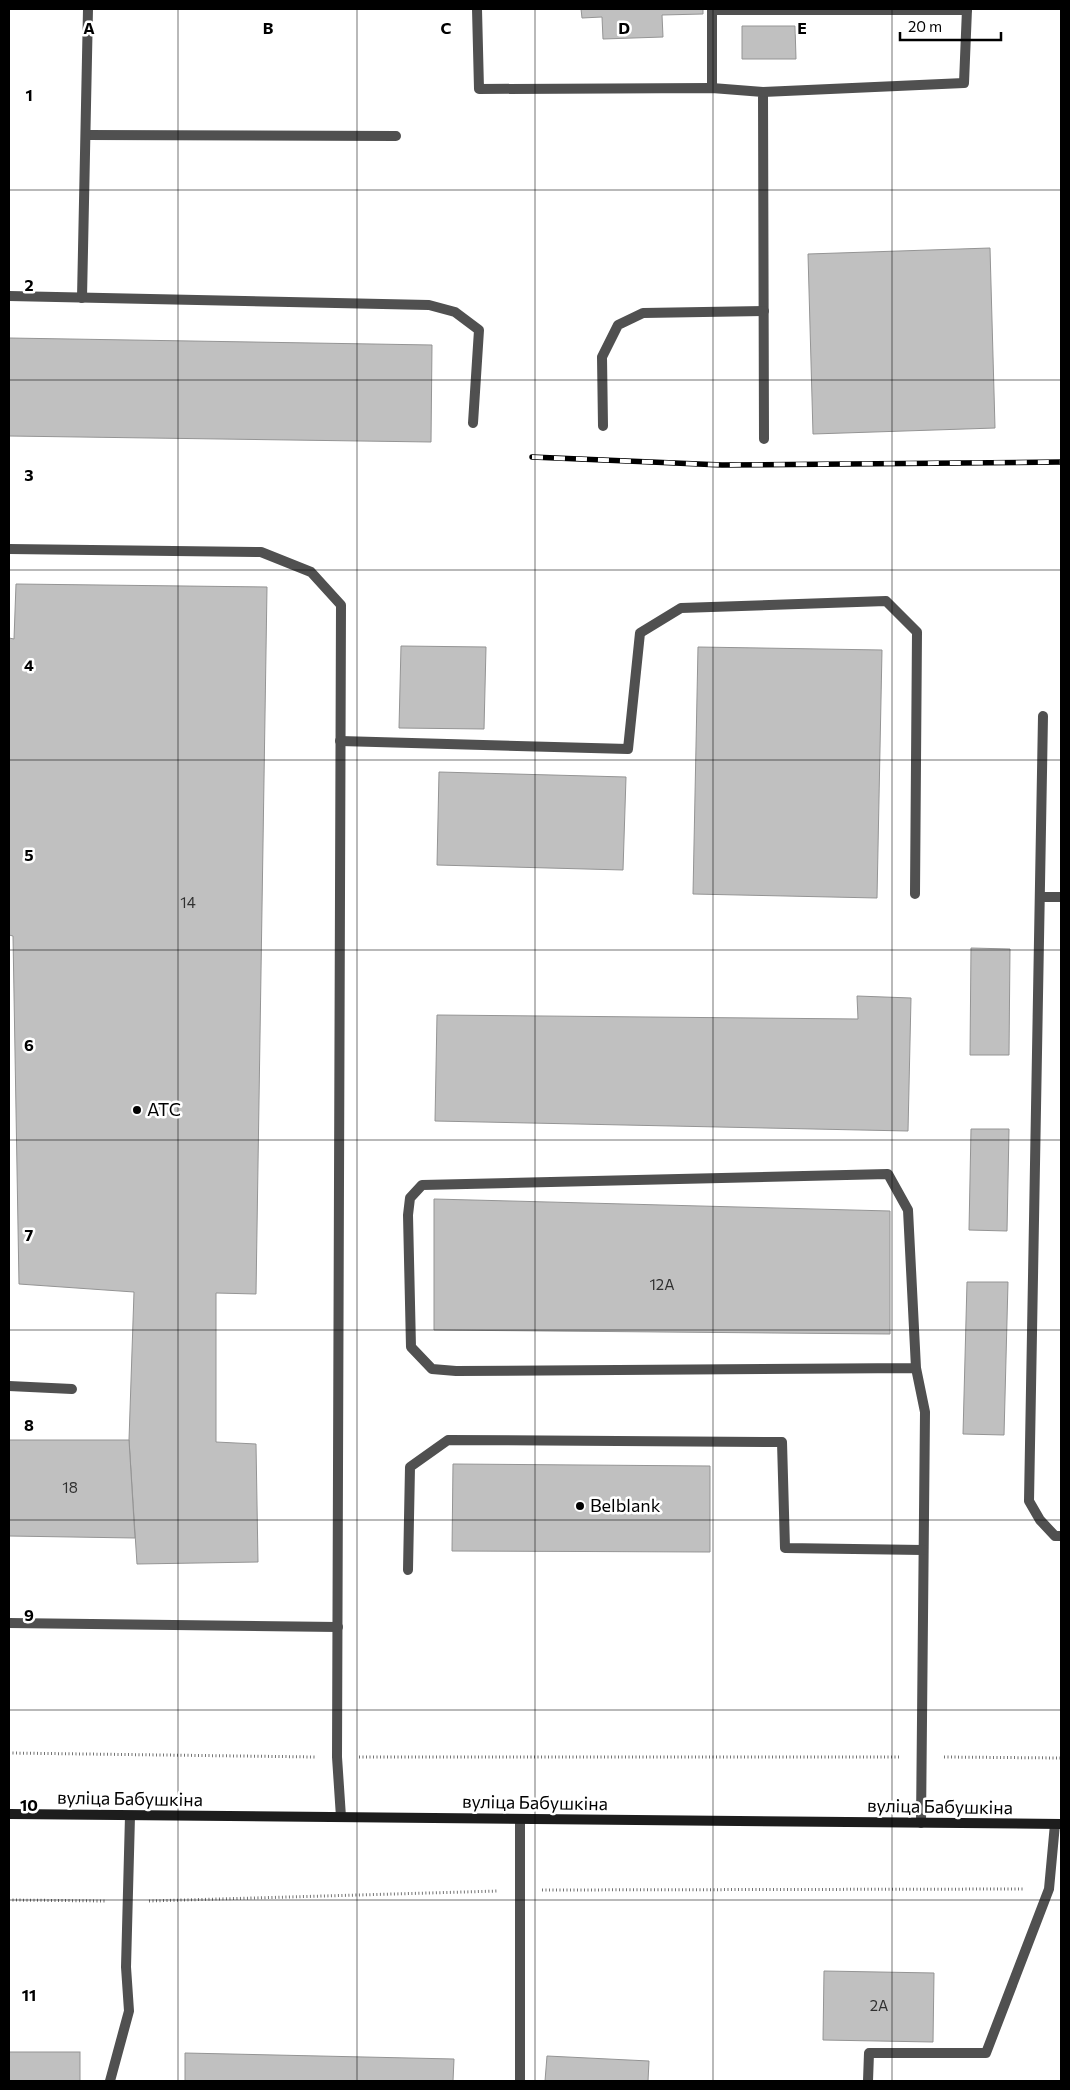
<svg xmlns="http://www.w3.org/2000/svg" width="1070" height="2090" font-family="Commissioner,sans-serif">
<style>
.building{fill:#c0c0c0;stroke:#949494}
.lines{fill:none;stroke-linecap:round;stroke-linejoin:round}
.path{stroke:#727272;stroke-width:3;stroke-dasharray:1 2.5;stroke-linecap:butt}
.lane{stroke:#505050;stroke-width:10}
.secondary{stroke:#1d1d1d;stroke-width:10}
.rail-casing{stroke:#000;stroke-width:5.5}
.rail{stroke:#fff;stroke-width:4;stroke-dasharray:11;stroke-linecap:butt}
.grid{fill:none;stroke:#000;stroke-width:1;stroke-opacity:0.55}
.poi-dot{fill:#000;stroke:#fff;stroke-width:2}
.labels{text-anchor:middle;stroke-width:5;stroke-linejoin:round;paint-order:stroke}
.number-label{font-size:15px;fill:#303030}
.poi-label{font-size:18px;fill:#000;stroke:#fff;text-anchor:start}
.street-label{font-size:18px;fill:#000;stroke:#fff}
.grid-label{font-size:16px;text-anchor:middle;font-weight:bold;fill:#000;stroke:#fff;stroke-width:5;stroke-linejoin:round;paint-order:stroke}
</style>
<rect width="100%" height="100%" fill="#fff"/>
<g class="building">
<polygon points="581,9 703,9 703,14 662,15 663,37 603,39 602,17 582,18"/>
<polygon points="742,26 795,26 796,59 742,59"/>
<polygon points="990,248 995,428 813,434 808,254"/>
<polygon points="9,338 432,345 431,442 9,436"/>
<polygon points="16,584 267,587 256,1294 216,1293 216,1442 256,1444 258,1562 137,1564 129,1440 134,1292 19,1284 13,936 9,935 9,638 14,639"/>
<polygon points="401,646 486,647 484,729 399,728"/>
<polygon points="698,647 882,650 877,898 693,894"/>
<polygon points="439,772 626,777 623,870 437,865"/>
<polygon points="971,948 1010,949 1009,1055 970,1055"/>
<polygon points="857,996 911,998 908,1131 435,1121 437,1015 858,1019"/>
<polygon points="971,1129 1009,1129 1007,1231 969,1230"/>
<polygon points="434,1199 890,1211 890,1334 434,1330"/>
<polygon points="967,1282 1008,1282 1004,1435 963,1434"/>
<polygon points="9,1440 129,1440 135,1538 9,1536"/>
<polygon points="453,1464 710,1466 710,1552 452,1551"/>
<polygon points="824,1971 934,1973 933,2042 823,2040"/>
<rect x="9" y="2052" width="71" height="29"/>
<polygon points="185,2053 454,2059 453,2081 185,2081"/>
<polygon points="547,2056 649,2061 648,2081 545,2081"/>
</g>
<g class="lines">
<g class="path">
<polyline points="9,1753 316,1757"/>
<polyline points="359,1757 901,1757"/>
<polyline points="944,1757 1061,1758"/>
<polyline points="542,1890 1025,1889"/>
<polyline points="9,1900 106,1901"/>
<polyline points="149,1901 498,1891"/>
</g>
<g class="lane">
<polyline points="477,9 479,89 712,88 763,92 764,439"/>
<polyline points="712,88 712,10 967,10"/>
<polyline points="763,92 964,83 967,9"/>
<polyline points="86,135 396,136"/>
<polyline points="9,296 429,305 455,312 479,330 473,423"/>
<polyline points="82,298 88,9"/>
<polyline points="603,426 602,357 618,325 643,313 764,311"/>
<polyline points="9,549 261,552 311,572 341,605 337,1757 341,1817"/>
<polyline points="1043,716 1029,1501 1040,1520 1055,1536 1061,1536"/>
<polyline points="340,741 628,749 640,633 681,608 886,601 917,632 915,894"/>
<polyline points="1040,897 1061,897"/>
<polyline points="916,1368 456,1371 432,1369 411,1347 408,1215 410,1198 422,1185 888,1174 908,1210 916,1368 925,1412 921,1823"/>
<polyline points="9,1386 72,1389"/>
<polyline points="408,1570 410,1467 448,1440 782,1442 785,1548 923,1550"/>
<polyline points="9,1623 338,1627"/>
<polyline points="110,2081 129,2011 126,1967 130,1816"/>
<polyline points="520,2081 520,1819"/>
<polyline points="868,2081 869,2053 986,2053 1049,1889 1055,1824"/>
</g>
<polyline class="secondary" points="9,1814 1061,1824"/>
<defs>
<polyline id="rail" points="532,457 722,465 1061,462"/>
</defs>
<use href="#rail" class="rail-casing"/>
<use href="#rail" class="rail"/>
</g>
<path class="grid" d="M 178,9 L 178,2081M 357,9 L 357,2081M 535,9 L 535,2081M 713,9 L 713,2081M 892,9 L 892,2081M 9,190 L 1061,190M 9,380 L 1061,380M 9,570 L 1061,570M 9,760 L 1061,760M 9,950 L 1061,950M 9,1140 L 1061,1140M 9,1330 L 1061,1330M 9,1520 L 1061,1520M 9,1710 L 1061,1710M 9,1900 L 1061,1900"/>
<g class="poi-dot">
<circle cx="137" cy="1110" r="5"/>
<circle cx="580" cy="1506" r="5"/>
</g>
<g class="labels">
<g class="number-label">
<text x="188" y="908">14</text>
<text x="662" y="1290">12А</text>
<text x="70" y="1493">18</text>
<text x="879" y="2011">2А</text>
</g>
<g class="poi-label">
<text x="147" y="1116">АТС</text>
<text x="590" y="1512">Belblank</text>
</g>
<g class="street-label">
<text transform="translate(130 1799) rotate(1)" y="6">вуліца Бабушкіна</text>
<text transform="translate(535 1803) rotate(1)" y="6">вуліца Бабушкіна</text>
<text transform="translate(940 1807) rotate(1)" y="6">вуліца Бабушкіна</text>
</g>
</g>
<g class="grid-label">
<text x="89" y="34">A</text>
<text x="268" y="34">B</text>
<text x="446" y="34">C</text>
<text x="624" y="34">D</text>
<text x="802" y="34">E</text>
<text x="29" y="101">1</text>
<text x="29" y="291">2</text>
<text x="29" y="481">3</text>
<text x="29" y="671">4</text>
<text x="29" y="861">5</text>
<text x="29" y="1051">6</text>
<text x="29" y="1241">7</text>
<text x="29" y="1431">8</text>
<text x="29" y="1621">9</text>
<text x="29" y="1811">10</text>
<text x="29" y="2001">11</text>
</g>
<rect width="1070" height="2090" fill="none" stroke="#000000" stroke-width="20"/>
<path d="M900 32v8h101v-8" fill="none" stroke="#000000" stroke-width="2.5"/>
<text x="908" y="32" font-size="15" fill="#000000" stroke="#ffffff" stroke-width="4" paint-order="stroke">20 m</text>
</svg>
